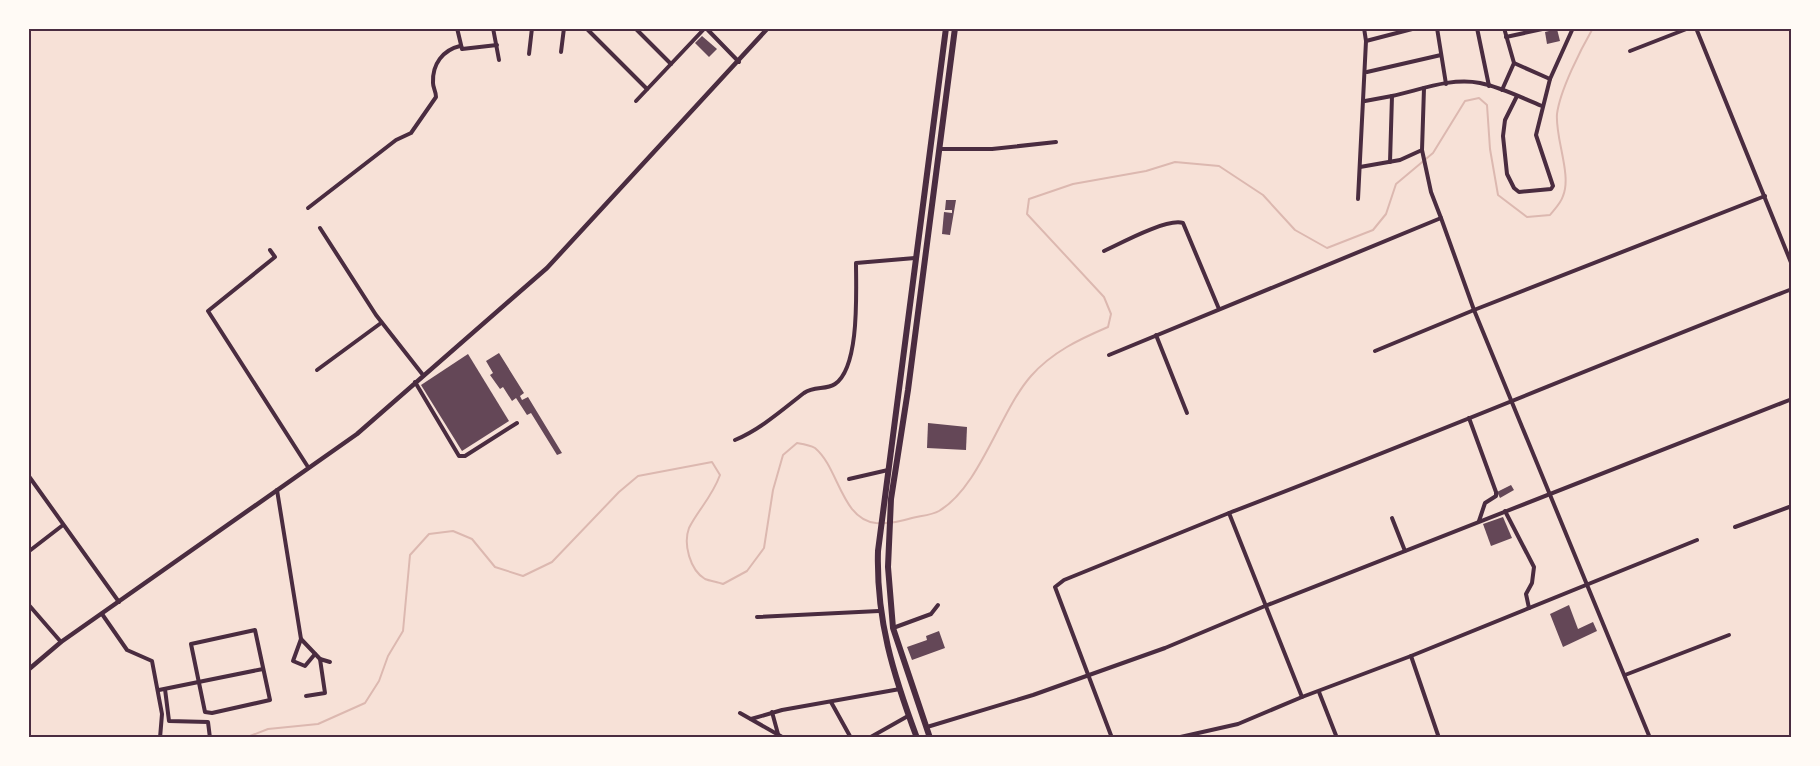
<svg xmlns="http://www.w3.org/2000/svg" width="1820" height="766" font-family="'Varela Round',sans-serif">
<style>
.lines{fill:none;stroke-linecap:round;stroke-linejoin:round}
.stream{stroke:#dcb8b0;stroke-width:2}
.building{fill:#644757}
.minor{stroke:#4a2c40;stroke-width:4}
.tertiary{stroke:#4a2c40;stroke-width:4.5}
.trunk{stroke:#4a2c40;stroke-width:6}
.neatline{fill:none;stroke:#4a2c40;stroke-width:2}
</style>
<rect width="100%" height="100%" fill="#f7e1d7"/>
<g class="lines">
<path class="stream" d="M 245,738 L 268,729 L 318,724 L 365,703 L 379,681 L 388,656 L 403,631 L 410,555 L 429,534 L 453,531 L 472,539 L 495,567 L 523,576 L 552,562 L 619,492 L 638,476 L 712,462 L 720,475 C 712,497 698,510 689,528 C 683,544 690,570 705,579 C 710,581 718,582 723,584 L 747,571 L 764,548 L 773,490 L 783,455 L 797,443 C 803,444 810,445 815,448 C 839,468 841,519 876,523 C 887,524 902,521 912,518 C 920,516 932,515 939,511 C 980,487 1000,411 1031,376 C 1052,352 1080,339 1108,327 L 1111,314 L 1104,297 L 1027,214 L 1029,199 L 1073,184 L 1146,171 L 1175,162 L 1219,166 L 1263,195 L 1295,230 L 1327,248 L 1373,230 L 1386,214 L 1396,184 L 1433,153 L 1465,101 L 1479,98 L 1487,105 L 1490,149 L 1498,195 L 1527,217 L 1550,215 C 1554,210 1561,203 1563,196 C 1572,175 1555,138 1557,114 C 1560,90 1581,49 1593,28"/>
</g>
<g class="building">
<polygon points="1557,29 1560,41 1547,44 1545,32"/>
<polygon points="702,36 717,49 709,57 695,43"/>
<polygon points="946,200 956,200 950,235 942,234 944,212 952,213 952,210 945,210"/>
<polygon points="499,353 524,393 520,396 522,400 528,397 562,453 557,455 531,413 527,415 516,398 512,401 503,387 500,389 490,375 493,373 486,361"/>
<polygon points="468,354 509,421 462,451 421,385"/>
<polygon points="928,423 967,427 966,450 927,448"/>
<polygon points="1511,485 1514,490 1500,498 1497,492"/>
<polygon points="1503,517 1512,538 1491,546 1483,524"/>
<polygon points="1569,605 1578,629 1593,622 1597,631 1563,647 1550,614"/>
<polygon points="939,631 945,648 912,660 907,647 927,640 926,636"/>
</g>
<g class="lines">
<g class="minor">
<polyline points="457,28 462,49 497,45"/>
<polyline points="493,28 499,60"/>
<polyline points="586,28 647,89"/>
<polyline points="635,28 671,64"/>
<polyline points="706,28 739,62"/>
<polyline points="1364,28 1366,41"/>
<polyline points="1437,28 1446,84"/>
<polyline points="1477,28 1489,86"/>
<polyline points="1504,28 1514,63 1550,79"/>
<polyline points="1696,28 1792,265"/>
<polyline points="1506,37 1547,28"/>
<polyline points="1630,51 1689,28"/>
<polyline points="561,52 564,28"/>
<polyline points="529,54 532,28"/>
<polyline points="1367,72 1441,55"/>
<polyline points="1502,90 1514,63"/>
<path d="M 1392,96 C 1420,90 1451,77 1480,83 C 1501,87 1522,98 1542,106"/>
<polyline points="1517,96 1505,120 1503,136 1507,174 1514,188 1519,192 1551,189 1553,186 1536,135 1550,79 1573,28"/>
<polyline points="636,101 705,28"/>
<polyline points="1365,101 1392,96 1390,162"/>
<polyline points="940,149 992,149 1056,142"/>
<polyline points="1422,150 1431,192 1441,218"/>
<polyline points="1360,167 1400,160 1422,150 1424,88"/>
<polyline points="1358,199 1366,41 1416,28"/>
<path d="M 308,208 L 396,140 L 411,133 L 436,97 C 436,91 433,88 433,83 C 432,64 443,50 460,46"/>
<polyline points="320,228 376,315 423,375"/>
<polyline points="270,250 275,257 208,311 308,467"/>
<path d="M 1104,251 C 1121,243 1167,218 1183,223 L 1219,309"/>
<polyline points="1156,335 1187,413"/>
<polyline points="1375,351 1474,310 1765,196"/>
<polyline points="1109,355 1441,218 1474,310 1650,738"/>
<polyline points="317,370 381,323"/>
<polyline points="415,382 459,456 465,456 517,423"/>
<polyline points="1469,418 1496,492 1496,496 1485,503 1479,521"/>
<path d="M 735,440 C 761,429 782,410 804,393 C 814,386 826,390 835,384 C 860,367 856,291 856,263 L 915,258"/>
<polyline points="28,475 119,602"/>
<polyline points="849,479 888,470"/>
<polyline points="277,490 301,639 320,659"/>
<polyline points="1505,511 1534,567 1532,583 1526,594 1529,608"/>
<path d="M 1229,513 C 1417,441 1603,363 1792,289"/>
<polyline points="1392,518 1405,551"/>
<polyline points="1735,527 1792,506"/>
<polyline points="28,552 63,525"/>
<polyline points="28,604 61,642"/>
<polyline points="102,614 127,650 152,661 162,714 160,738"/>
<polyline points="757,617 879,611"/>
<polyline points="893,628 931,614 938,605"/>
<polygon points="255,630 270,700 212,713 205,712 191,644"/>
<polyline points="301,639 293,661 305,666 315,654"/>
<polyline points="1411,656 1439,738"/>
<polyline points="1625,675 1729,635"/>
<polyline points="165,689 169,721 208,722 210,738"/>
<polyline points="159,690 263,669"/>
<polyline points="1319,692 1337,738"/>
<polyline points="306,696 325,693 320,659 330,662"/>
<polyline points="1302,697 1411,656 1697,540"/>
<polyline points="831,702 851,738"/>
<polyline points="772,712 778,734"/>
<polyline points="740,713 784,738"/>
<polyline points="751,719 782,710 900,689"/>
<polyline points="927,727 1033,695 1165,648 1265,606 1792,399"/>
<polyline points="869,738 908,716"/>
<polyline points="1112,738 1055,587 1064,580 1229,513 1302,697 1238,724 1176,738"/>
</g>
<polyline class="tertiary" points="28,670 61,642 357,434 547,268 768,28"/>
<g class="trunk">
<path d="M 917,738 C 893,674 876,619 878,551 L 946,28"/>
<polyline points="930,738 893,628 888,567 891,499 908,390 955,28"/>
</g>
</g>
<rect width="1820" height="766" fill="none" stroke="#fffaf5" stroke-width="60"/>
<rect x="30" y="30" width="1760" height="706" class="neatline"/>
</svg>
